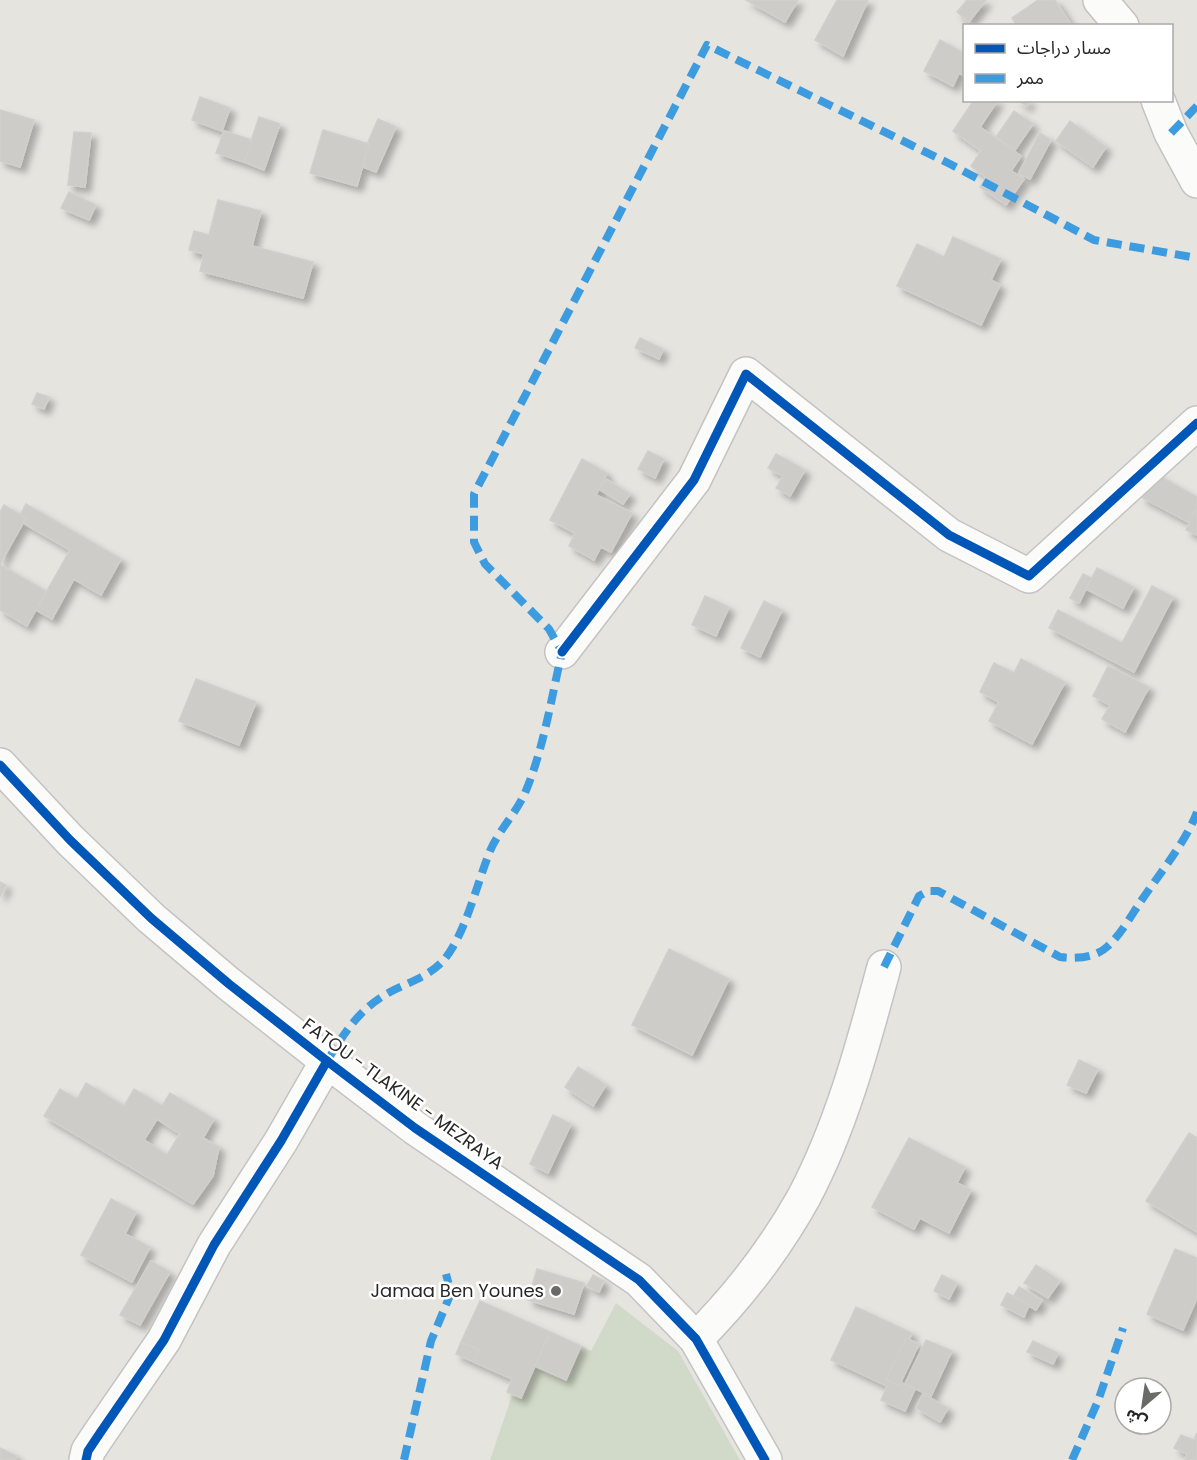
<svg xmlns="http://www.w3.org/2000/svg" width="1197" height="1460" font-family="Poppins,'Noto Sans Arabic',sans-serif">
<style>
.cemetery{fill:#d1dac8}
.building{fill:#ceccc8;stroke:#d1cfcb;stroke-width:1.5;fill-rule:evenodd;filter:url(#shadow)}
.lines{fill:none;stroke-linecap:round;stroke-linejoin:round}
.minor-casing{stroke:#c4c3c4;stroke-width:36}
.minor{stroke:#fbfbfa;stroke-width:33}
.quiet{stroke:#3d9ce0;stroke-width:8;stroke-dasharray:15 8;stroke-linecap:butt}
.cycleway-casing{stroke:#fff;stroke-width:13}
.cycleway{stroke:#0057b8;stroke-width:9}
.poi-dot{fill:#6a6a68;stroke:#fff;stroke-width:2}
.labels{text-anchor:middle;stroke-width:5;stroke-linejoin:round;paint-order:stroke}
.street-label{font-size:18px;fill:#282828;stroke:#fff}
.poi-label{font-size:18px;fill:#282828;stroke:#fff;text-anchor:end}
</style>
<defs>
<filter id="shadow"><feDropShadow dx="5.5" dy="5.5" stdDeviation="3" flood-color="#0004"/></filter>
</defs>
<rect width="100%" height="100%" fill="#e6e4df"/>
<polygon class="cemetery" points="616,1303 678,1351 740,1460 490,1460 512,1395 521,1398 535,1366 566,1380 581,1346 591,1351"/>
<g class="building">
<polygon points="746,0 798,0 785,22"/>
<polygon points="837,0 868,0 843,56 815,40"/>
<polygon points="967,0 986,0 969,22 957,12"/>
<polygon points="1038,0 1055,0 1072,26 1017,26 1012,18"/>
<polygon points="940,40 964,53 964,76 959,73 953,86 924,71"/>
<polygon points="200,97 230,108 222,131 192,120"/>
<polygon points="974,100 998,100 980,127 1021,156 1011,171 1024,179 1006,205 980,187 986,177 971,166 981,151 953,131"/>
<polygon points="1017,100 1030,100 1027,106"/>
<polygon points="0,110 34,120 20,167 0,161"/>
<polygon points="1014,111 1033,124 1015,150 996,137"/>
<polygon points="259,117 280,124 264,170 244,162"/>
<polygon points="378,119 396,127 376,172 358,165"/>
<polygon points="1070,121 1106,147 1093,167 1056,141"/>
<polygon points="323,130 369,144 357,186 310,173"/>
<polygon points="224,131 252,140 244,162 216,153"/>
<polygon points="74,132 91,133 85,187 68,185"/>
<polygon points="1040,133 1051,140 1030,179 1019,173"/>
<polygon points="69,192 96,205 89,220 61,208"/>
<polygon points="218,200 261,211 252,246 313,262 303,298 200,271 204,254 189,250 194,231 209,235"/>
<polygon points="953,237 1001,259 991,280 1000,285 981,325 897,286 917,244 944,257"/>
<polygon points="640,338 663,349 659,359 635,348"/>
<polygon points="37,393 49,397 44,409 32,404"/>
<polygon points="648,451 664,459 655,478 638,469"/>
<polygon points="776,454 805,470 790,496 776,488 783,476 768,468"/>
<polygon points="582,459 607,473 596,495 632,513 611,552 601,547 594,560 569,546 575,533 550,520"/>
<polygon points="1154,473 1197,497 1197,505 1188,522 1141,497"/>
<polygon points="606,479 630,494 623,504 599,489"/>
<polygon points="26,504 121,559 101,595 74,579 52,619 36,610 70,550 23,523 26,518 20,515"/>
<polygon points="4,505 26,518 0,564 0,512"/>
<polygon points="1197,508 1197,535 1186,530"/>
<polygon points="0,565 46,591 27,626 0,610"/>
<polygon points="1097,568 1134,587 1123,608 1086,589"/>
<polygon points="1083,574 1091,578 1079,603 1070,598"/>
<polygon points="1152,586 1173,597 1134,672 1049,628 1058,610 1122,643"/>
<polygon points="705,596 729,607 716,636 692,625"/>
<polygon points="764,601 782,610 760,657 741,648"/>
<polygon points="1021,659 1065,682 1032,744 989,721 999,702 980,692 994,663 1014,673"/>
<polygon points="1108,666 1149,687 1125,732 1102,719 1110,705 1093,696"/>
<polygon points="196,679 256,702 239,745 179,721"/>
<polygon points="0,882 6,885 0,897"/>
<polygon points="669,949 729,979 692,1055 632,1025"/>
<polygon points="1079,1060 1098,1069 1086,1093 1067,1085"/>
<polygon points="578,1067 606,1085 593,1106 565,1087"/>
<path d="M 86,1083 L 124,1106 L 134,1089 L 162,1106 L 170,1093 L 214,1119 L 203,1138 L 219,1147 L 213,1176 L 193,1204 L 44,1116 L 60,1089 L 77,1099 ZM 157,1119 L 180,1134 L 167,1155 L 144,1140 Z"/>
<polygon points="553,1115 571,1124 548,1173 530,1164"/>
<polygon points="1189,1133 1197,1138 1197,1232 1146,1201"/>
<polygon points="909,1138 965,1167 957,1183 971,1190 949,1233 920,1218 914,1229 872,1207"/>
<polygon points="111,1199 136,1212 125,1234 150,1247 132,1282 81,1255"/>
<polygon points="1175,1249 1197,1258 1197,1298 1183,1330 1147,1314"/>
<polygon points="151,1261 170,1272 140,1325 120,1315"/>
<polygon points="1036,1265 1060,1281 1048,1298 1024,1283"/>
<polygon points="537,1269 584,1283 574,1314 528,1300"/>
<polygon points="593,1275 604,1281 599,1292 587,1286"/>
<polygon points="942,1275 957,1283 949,1299 934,1291"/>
<polygon points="1019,1287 1042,1300 1036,1310 1013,1297"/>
<polygon points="1007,1293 1029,1305 1024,1317 1001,1305"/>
<polygon points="480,1301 550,1332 521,1398 507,1392 512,1379 474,1362 479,1350 461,1342"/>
<polygon points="856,1307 912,1333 891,1378 915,1389 905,1411 881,1400 887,1386 831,1360"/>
<polygon points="550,1332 581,1346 566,1380 535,1366"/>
<polygon points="906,1338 919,1344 899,1386 886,1379"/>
<polygon points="926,1340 952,1351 931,1396 905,1384"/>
<polygon points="1033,1341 1058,1353 1053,1364 1027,1352"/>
<polygon points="461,1342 479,1350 474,1362 456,1354"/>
<polygon points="923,1394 948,1408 940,1422 916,1408"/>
<polygon points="1197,1433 1197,1460 1185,1460 1187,1454 1174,1448 1181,1435 1194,1440"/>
<polygon points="0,1448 17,1456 15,1460 0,1460"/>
</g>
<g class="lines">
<defs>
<g id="minor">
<polyline points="1100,0 1122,26"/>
<polyline points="1158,100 1171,133 1197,181"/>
<polyline points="562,652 694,480 746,374 949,535 1029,576 1197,423"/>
<polyline points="0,765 70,840 151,918 229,984 327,1061 415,1128 639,1280 696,1339 765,1460"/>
<path d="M 696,1339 C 738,1297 775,1249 804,1197 C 842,1125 863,1045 884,967"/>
<polyline points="86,1460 88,1451 100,1433 164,1340 214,1245 281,1141 327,1061"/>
</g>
</defs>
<use href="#minor" class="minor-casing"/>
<use href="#minor" class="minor"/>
<g class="quiet">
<polyline points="1171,133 1197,106"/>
<path d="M 884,967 L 919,896 L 928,891 L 938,891 L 1060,957 C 1076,959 1096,958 1108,946 C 1121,934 1131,916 1141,901 C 1158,876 1187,840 1197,812"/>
<path d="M 327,1061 C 345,1032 359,1009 390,992 C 407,983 427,977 441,963 C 464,940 477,883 490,851 C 499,830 516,813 525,793 C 544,748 551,699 562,652 L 549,629 L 485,564 L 474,542 L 474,494 L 707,45 L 950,164 L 1094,240 L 1197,258"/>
<polyline points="404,1460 431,1341 451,1293 446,1274"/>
<polyline points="1072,1460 1098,1401 1123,1328"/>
</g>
<defs>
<g id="cycleway">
<polyline points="562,652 694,480 746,374 949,535 1029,576 1197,423"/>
<polyline points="0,765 70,840 151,918 229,984 327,1061 415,1128 639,1280 696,1339 765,1460"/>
<polyline points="86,1460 88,1451 100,1433 164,1340 214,1245 281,1141 327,1061"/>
</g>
</defs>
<use href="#cycleway" class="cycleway-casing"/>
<use href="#cycleway" class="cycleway"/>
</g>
<circle class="poi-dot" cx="556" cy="1291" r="6"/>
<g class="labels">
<g class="street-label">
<text transform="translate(403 1094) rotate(36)" y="6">FATOU - TLAKINE - MEZRAYA</text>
</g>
<g class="poi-label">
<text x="544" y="1297">Jamaa Ben Younes</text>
</g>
</g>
<rect x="963" y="24" width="210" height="78" fill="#ffffff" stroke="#a9a9a9" stroke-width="1.5"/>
<rect x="975" y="44" width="30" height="9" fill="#0057b8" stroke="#a9a9a9" stroke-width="1.5"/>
<text x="1017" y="54" font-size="18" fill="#282828">مسار دراجات</text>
<rect x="975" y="74" width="30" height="9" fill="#3d9ce0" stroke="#a9a9a9" stroke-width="1.5"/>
<text x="1017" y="84" font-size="18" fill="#282828">ممر</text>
<g transform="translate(1143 1406) rotate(209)"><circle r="28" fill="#ffffff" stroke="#a9a9a9" stroke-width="1.5"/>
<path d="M0-4.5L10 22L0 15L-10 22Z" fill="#6a6a68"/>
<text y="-9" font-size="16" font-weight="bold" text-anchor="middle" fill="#282828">ش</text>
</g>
</svg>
